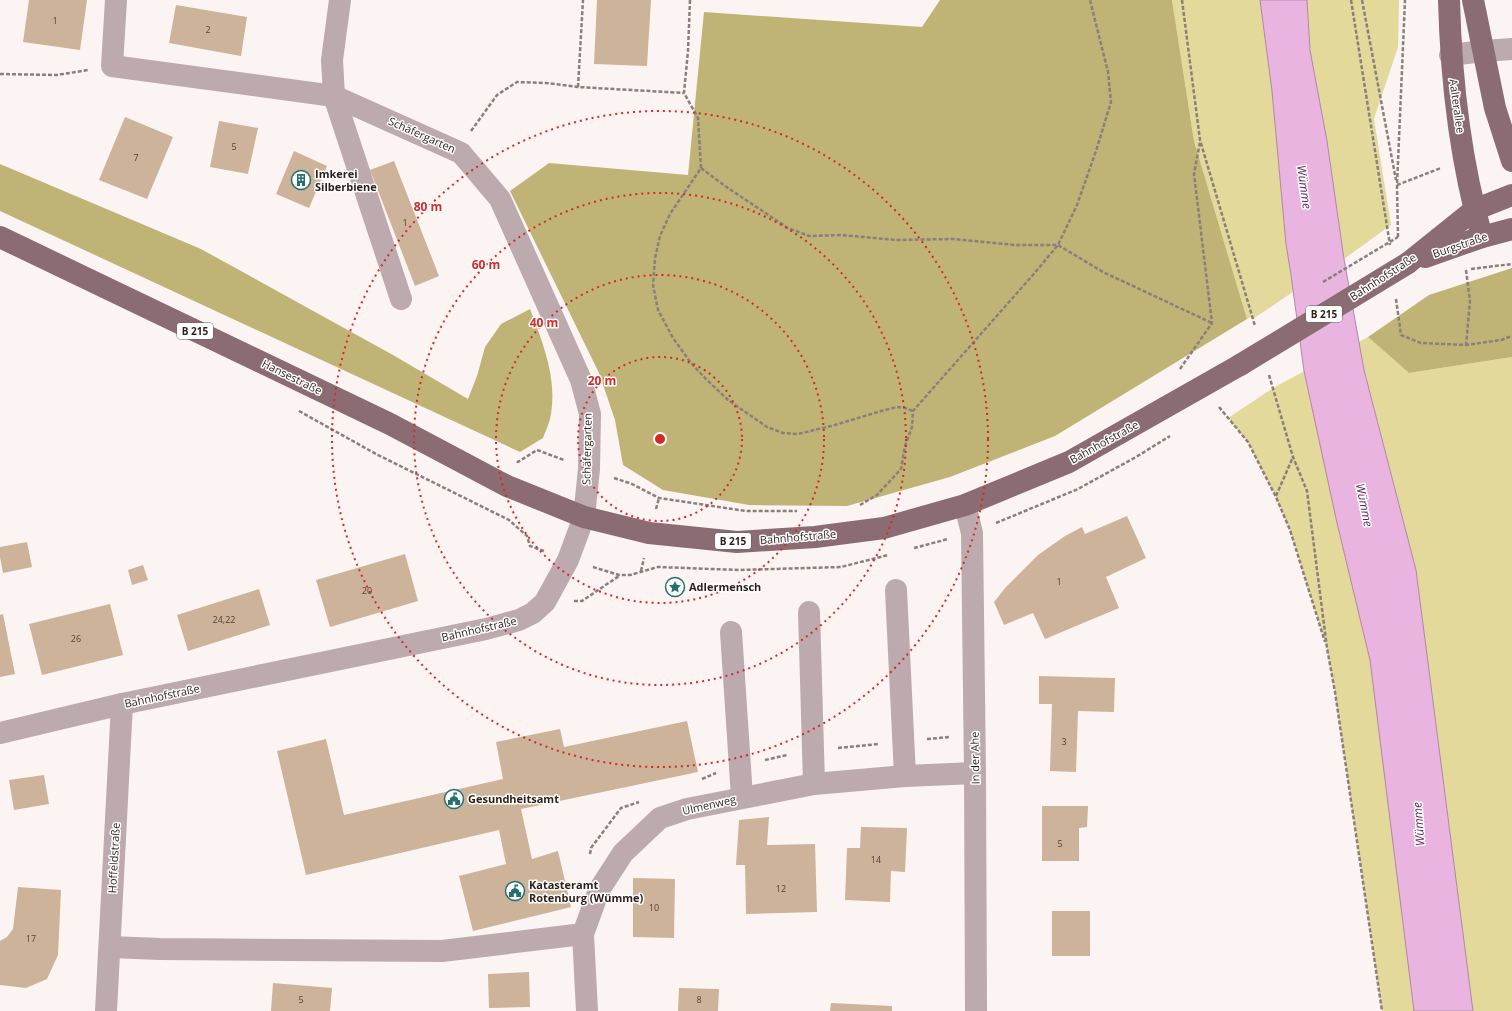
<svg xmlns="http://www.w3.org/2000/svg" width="1512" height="1011" font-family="'Open Sans',sans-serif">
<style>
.green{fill:#e3d99a}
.forest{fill:#bfb476}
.water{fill:#e9b4df;stroke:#b087a4}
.building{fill:#ccb399}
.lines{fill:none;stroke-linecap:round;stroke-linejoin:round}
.path{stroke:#8a7f7c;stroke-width:2.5;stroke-dasharray:4 2;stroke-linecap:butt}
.minor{stroke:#bcaaae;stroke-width:22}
.major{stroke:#8a6c72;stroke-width:22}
.path-bridge{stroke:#8a7f7c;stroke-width:2.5;stroke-dasharray:4 2;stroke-linecap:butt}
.major-bridge{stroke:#8a6c72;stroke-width:22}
.ring{fill:none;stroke:#d62828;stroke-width:2;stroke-dasharray:2 4}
.labels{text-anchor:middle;stroke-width:3;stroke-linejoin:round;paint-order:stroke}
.number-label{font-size:9px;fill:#534239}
.shield{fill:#fff;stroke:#6b615e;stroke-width:1}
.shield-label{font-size:10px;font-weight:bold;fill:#2b1d19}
.street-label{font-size:11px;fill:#2b1d19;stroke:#fff}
.poi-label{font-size:11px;font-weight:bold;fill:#2b1d19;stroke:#fff;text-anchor:start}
.water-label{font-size:12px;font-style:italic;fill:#612459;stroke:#fff}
.centre{fill:#d62828;stroke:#fff;stroke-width:2}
.ring-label{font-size:12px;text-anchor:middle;font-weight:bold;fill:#d62828;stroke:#fff;stroke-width:3;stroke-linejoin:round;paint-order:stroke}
</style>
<rect width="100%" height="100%" fill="#fcf4f2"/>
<g class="green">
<polygon points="1172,0 1399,0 1398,47 1374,119 1391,225 1344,259 1344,257 1253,319 1252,316 1247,319 1194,141"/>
<polygon points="1368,337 1409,373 1512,357 1512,1011 1382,1011 1335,693 1327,648 1290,530 1276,497 1248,442 1228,418 1273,388"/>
</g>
<g class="forest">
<polygon points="940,0 1172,0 1194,141 1247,319 1055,436 950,477 847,506 749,505 663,490 623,465 615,420 599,373 510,191 549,163 688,175 704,12 922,27"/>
<path d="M 0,164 L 201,249 L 393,355 L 468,399 L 477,376 L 485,347 L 501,324 L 530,309 C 543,343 557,378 551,414 C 550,422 546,430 543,438 L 520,452 L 0,211 Z"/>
<polygon points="1512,268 1512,357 1409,373 1368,337 1429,295"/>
</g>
<polygon class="water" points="1260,0 1307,0 1310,50 1327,141 1344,259 1364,370 1416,570 1473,1011 1414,1011 1370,660 1337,523 1304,371 1291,275 1286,244 1272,91"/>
<g class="building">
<polygon points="29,0 87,0 80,50 23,42"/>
<polygon points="597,0 651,0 647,66 594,64"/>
<polygon points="176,5 247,17 241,56 169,43"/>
<polygon points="125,117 173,137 147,199 99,180"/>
<polygon points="219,121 258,128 248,174 210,167"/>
<polygon points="294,151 327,166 309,208 276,194"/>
<polygon points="394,161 439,276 415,286 370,170"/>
<polygon points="1127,516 1146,558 1106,577 1119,608 1045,639 1033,613 1004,625 994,602 1006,587 1038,555 1065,536 1082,527 1085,534"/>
<polygon points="27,542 32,567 3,573 0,557 0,547"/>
<polygon points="405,554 418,601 330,627 316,580"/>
<polygon points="143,565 148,580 132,585 128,570"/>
<polygon points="259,589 270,625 188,651 177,615"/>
<polygon points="110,604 123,655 42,675 29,624"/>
<polygon points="3,614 15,674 0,677 0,615"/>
<polygon points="1039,676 1115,678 1114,712 1078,711 1076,772 1050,771 1052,704 1039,704"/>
<polygon points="687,721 698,772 521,809 532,859 558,851 571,907 473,931 459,876 506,864 499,830 306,875 277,751 326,739 344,815 503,779 496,742 560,729 564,747"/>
<polygon points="44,775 49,804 14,810 9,780"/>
<polygon points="1042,806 1088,806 1087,827 1079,828 1079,861 1042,861"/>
<polygon points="769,817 767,845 815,844 817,912 746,914 745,865 736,865 739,820"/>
<polygon points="861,827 907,828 905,872 891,871 890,902 845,900 847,848 860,848"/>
<polygon points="633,878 675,879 674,938 633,937"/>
<polygon points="18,887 61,890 58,955 47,979 26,988 0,985 0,941 7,937 13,929"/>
<rect x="1052" y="911" width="38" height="45"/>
<polygon points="529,972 530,1007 489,1008 488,974"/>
<polygon points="273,983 332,988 330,1011 271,1011"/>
<polygon points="679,988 719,989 718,1011 678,1011"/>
<polygon points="831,1003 892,1006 892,1011 830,1011"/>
</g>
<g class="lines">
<g class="path">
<polyline points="690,0 688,51 684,93 698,118 701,168 670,214 660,236 655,258 653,285 658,310 673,338 691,363 706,379 728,400 767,427 783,433 798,434 835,425 881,411 897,407 905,408 913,411"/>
<polyline points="1182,0 1200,140 1255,326"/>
<polyline points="1351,0 1390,245"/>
<polyline points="1362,0 1396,180"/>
<polyline points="0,74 57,75 88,70"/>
<polyline points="578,87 583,0"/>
<polyline points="471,131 497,95 517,82 546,83 578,87 684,93"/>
<polyline points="701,168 725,186 788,228 809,236 841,235 896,240 953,239 1015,245 1058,245 1103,272 1212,323"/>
<polyline points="1397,185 1441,168"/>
<polyline points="1398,237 1397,185 1405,0"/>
<polyline points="1471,269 1512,264"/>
<polyline points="1466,270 1470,301 1466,345"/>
<polyline points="1396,299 1401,335 1421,343 1466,345 1501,340 1512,336"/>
<polyline points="1180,369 1212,323 1194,174 1200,142"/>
<polyline points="1269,375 1293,457 1307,491 1327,648 1335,692 1382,1011"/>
<polyline points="1219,407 1248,442 1276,497 1290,530 1325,642"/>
<polyline points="299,411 376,454 509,520 527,536 530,546 544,551"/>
<polyline points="517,461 518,462 537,450 564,460"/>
<polyline points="614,478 632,484 659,498 746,511 797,511"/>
<polyline points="1276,496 1293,457"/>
<polyline points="860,505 877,495 901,469 905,446 912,427 913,411 1032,276 1058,245 1077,205 1096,151 1111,102 1108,72 1090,0"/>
<polyline points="656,509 659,498"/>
<polyline points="996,523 1078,489 1136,457 1170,436"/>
<polyline points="914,548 948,539"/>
<polyline points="593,567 619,575 630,575 658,567 739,570 841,567 888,555"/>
<polyline points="641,571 644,558"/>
<polyline points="574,601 582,601 619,576"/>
<polyline points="927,739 950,737"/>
<polyline points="838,748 879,744"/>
<polyline points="765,760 787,755"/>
<polyline points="702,779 716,773"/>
<polyline points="590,854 591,848 621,808 639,802"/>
</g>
<g class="minor">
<polyline points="340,0 332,60 334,96 401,299"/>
<polyline points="1450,55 1484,51 1512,49"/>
<polyline points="965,505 972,533 975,773 976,1011"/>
<polyline points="896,590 905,776"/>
<polyline points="809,612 814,784"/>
<polyline points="731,632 742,797"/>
<polyline points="0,733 122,704 486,629 519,620 533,613 545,602 568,560 584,517 589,469 590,414 581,380 500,199 461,153 334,96 112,66 116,0"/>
<polyline points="110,947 160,949 442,951 583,934"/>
<polyline points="106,1011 122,704"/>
<polyline points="587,1011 583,934 599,890 623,853 660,818 687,809 814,784 905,776 975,773"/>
</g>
<g class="major">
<path d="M 1449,0 C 1451,79 1460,160 1482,237"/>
<polyline points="1473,0 1495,108 1512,161"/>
<polyline points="0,237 390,424 507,486 584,517 649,533 737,542 815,537 884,528 965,505 1069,462 1240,365"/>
<polyline points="1425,257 1482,237 1512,229"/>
<polyline points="1408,263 1474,210 1512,195"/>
</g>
<polyline class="path-bridge" points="1323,282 1398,237"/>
<polyline class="major-bridge" points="1240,365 1408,263"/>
</g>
<g class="ring">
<circle cx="660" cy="439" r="82"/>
<circle cx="660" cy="439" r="164"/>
<circle cx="660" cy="439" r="246"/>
<circle cx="660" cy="439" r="328"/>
</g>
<defs>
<symbol id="building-ring" viewBox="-11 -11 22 22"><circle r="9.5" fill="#fff" stroke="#25706f" stroke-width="1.5"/><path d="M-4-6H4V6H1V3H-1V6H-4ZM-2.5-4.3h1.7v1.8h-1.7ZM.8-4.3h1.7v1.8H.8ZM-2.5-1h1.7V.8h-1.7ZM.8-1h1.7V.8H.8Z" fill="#25706f"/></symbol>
<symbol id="sight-ring" viewBox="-11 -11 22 22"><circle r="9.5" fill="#fff" stroke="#25706f" stroke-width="1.5"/><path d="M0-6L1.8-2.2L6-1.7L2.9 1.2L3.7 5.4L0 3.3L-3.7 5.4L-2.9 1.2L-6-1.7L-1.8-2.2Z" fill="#25706f"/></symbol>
<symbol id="civic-ring" viewBox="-11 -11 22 22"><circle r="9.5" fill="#fff" stroke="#25706f" stroke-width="1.5"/><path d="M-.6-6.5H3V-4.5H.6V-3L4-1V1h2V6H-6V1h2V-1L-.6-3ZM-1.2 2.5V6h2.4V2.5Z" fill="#25706f"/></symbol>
</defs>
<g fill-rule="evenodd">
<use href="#building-ring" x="290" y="169" width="22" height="22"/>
<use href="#sight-ring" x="664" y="576" width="22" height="22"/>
<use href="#civic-ring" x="443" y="788" width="22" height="22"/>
<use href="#civic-ring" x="504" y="880" width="22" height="22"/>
</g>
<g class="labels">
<g class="number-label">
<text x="55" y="24">1</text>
<text x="208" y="33">2</text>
<text x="234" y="150">5</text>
<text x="136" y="161">7</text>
<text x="405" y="226">1</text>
<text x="1059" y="585">1</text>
<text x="367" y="594">20</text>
<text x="224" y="623">24,22</text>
<text x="76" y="642">26</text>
<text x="1064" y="745">3</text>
<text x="1060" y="847">5</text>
<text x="876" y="863">14</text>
<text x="781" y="892">12</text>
<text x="654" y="911">10</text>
<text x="31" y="942">17</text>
<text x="301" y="1003">5</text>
<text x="699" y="1003">8</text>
</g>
<g class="shield">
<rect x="1306" y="306" width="36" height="16" rx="3"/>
<rect x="177" y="323" width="36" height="16" rx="3"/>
<rect x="715" y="533" width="36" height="16" rx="3"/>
</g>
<g class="shield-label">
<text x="1324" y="318">B 215</text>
<text x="195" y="335">B 215</text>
<text x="733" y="545">B 215</text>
</g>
<g class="street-label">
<text transform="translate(1457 106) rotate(82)" y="4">Aalterallee</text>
<text transform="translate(422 135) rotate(24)" y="4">Schäfergarten</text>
<text transform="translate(1460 245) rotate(-19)" y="4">Burgstraße</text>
<text transform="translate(1383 277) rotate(-33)" y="4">Bahnhofstraße</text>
<text transform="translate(292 377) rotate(26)" y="4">Hansestraße</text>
<text transform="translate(1104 442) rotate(-29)" y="4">Bahnhofstraße</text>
<text transform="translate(587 449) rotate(-89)" y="4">Schäfergarten</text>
<text transform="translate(798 537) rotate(-5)" y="4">Bahnhofstraße</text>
<text transform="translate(479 629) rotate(-13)" y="4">Bahnhofstraße</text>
<text transform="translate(162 696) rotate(-12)" y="4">Bahnhofstraße</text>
<text transform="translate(975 758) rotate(-91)" y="4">In der Ahe</text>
<text transform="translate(709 805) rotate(-13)" y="4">Ulmenweg</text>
<text transform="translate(114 858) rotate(-87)" y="4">Hoffeldstraße</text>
</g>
<g class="poi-label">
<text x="315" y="178">Imkerei<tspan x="315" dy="13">Silberbiene</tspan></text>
<text x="689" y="591">Adlermensch</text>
<text x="468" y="803">Gesundheitsamt</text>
<text x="529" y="889">Katasteramt<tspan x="529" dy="13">Rotenburg (Wümme)</tspan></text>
</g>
<g class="water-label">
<text transform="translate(1304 187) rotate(82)" y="4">Wümme</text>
<text transform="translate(1364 505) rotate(79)" y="4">Wümme</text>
<text transform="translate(1419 824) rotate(-94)" y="4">Wümme</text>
</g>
</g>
<circle cx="660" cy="439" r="6" class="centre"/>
<g class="ring-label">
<text x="428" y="211">80 m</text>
<text x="486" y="269">60 m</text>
<text x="544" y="327">40 m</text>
<text x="602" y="385">20 m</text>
</g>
</svg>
